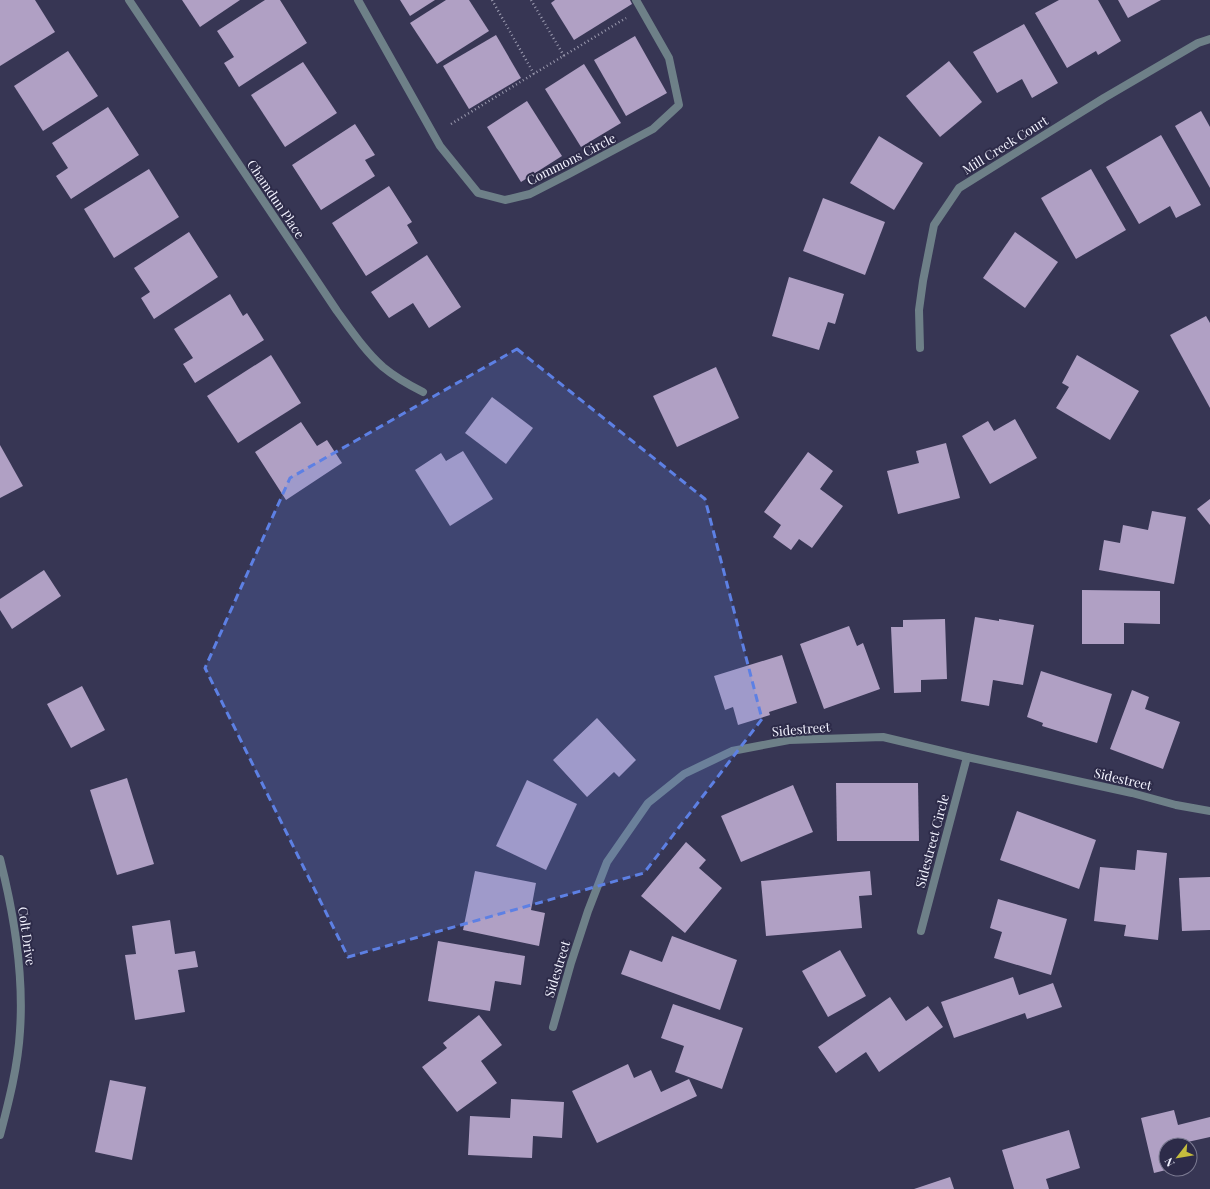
<svg xmlns="http://www.w3.org/2000/svg" width="1210" height="1189" font-family="'Playfair Display',serif">
<style>
.building{fill:#b0a0c4}
.lines{fill:none;stroke-linecap:round;stroke-linejoin:round}
.path{stroke:#9c9bb0;stroke-width:2.5;stroke-dasharray:1 3;stroke-linecap:butt}
.minor{stroke:#6e8088;stroke-width:8}
.marked{fill:#5d80e4;fill-opacity:0.2;stroke:#5d80e4;stroke-width:3;stroke-dasharray:8 5;stroke-linejoin:round}
.labels{text-anchor:middle;stroke-width:4;stroke-linejoin:round;paint-order:stroke}
.street-label{font-size:13px;fill:#f3f3ff;stroke:#2d2b49}
</style>
<rect width="100%" height="100%" fill="#373654"/>
<g class="building">
<polygon points="0,0 35,0 55,32 0,66"/>
<polygon points="182,0 240,0 200,27"/>
<polygon points="265,0 280,0 307,43 239,87 224,63 234,57 217,31"/>
<polygon points="400,0 435,0 410,16"/>
<polygon points="446,0 469,0 489,31 437,64 410,23"/>
<polygon points="555,0 630,0 632,4 574,40 551,3"/>
<polygon points="1059,0 1098,0 1121,41 1098,55 1096,51 1067,68 1035,13"/>
<polygon points="1118,0 1161,0 1128,18"/>
<polygon points="1024,24 1058,83 1032,98 1022,79 997,93 973,52"/>
<polygon points="496,35 521,78 469,109 443,66"/>
<polygon points="635,36 667,93 626,116 594,60"/>
<polygon points="68,51 98,96 43,131 14,86"/>
<polygon points="949,61 982,102 940,137 906,96"/>
<polygon points="303,62 337,113 285,147 251,95"/>
<polygon points="584,64 621,123 581,147 545,89"/>
<polygon points="527,101 562,156 521,182 487,127"/>
<polygon points="108,107 139,155 71,199 56,176 68,168 52,143"/>
<polygon points="1201,111 1210,127 1210,188 1175,126"/>
<polygon points="355,124 375,155 365,160 375,176 321,210 292,165"/>
<polygon points="1161,135 1201,205 1176,218 1170,206 1139,224 1106,167"/>
<polygon points="879,136 923,163 894,210 850,183"/>
<polygon points="149,169 179,217 114,258 84,209"/>
<polygon points="1091,169 1126,230 1076,259 1041,198"/>
<polygon points="389,186 412,222 407,225 418,243 366,276 332,223"/>
<polygon points="823,198 885,222 865,275 803,251"/>
<polygon points="189,232 218,277 154,319 141,298 150,292 134,268"/>
<polygon points="1015,232 1058,262 1025,308 983,278"/>
<polygon points="427,255 461,307 429,328 413,303 389,318 371,292"/>
<polygon points="789,277 844,294 835,324 828,322 819,350 772,336"/>
<polygon points="230,294 243,316 247,313 264,340 195,383 183,364 193,358 174,329"/>
<polygon points="1206,316 1210,323 1210,408 1170,335"/>
<polygon points="271,355 301,403 238,443 207,396"/>
<polygon points="1077,355 1139,391 1110,440 1056,408 1069,387 1062,383"/>
<polygon points="716,367 739,418 677,447 653,396"/>
<polygon points="492,397 533,428 506,464 465,433"/>
<polygon points="1015,419 1037,458 990,484 962,436 988,421 994,431"/>
<polygon points="301,422 317,446 327,440 342,463 286,500 255,452"/>
<polygon points="946,443 960,498 898,514 887,471 919,463 916,451"/>
<polygon points="0,445 23,486 0,498"/>
<polygon points="463,451 493,499 450,526 415,470 441,453 446,461"/>
<polygon points="808,452 833,471 820,489 843,506 812,548 799,539 791,550 773,537 781,525 764,512"/>
<polygon points="1210,499 1210,525 1197,509"/>
<polygon points="1152,511 1186,517 1174,584 1099,570 1104,540 1120,543 1123,525 1148,530"/>
<polygon points="44,570 61,596 12,629 0,610 0,599"/>
<polygon points="1082,590 1160,591 1160,624 1124,623 1124,644 1082,644"/>
<polygon points="975,617 999,621 999,619 1034,625 1023,685 993,680 989,706 961,701"/>
<polygon points="945,619 947,679 921,680 921,692 894,693 891,627 903,627 903,620"/>
<polygon points="849,626 857,646 863,643 880,689 824,709 800,644"/>
<polygon points="782,655 797,703 769,712 770,715 738,725 733,707 725,710 714,676"/>
<polygon points="1041,671 1112,694 1097,743 1042,726 1043,723 1027,717"/>
<polygon points="82,686 105,730 71,748 47,704"/>
<polygon points="1132,690 1149,697 1145,709 1180,722 1163,769 1110,749"/>
<polygon points="597,718 636,760 619,777 614,772 587,797 553,760"/>
<polygon points="127,778 154,864 117,875 90,790"/>
<polygon points="527,780 577,804 546,870 496,846"/>
<polygon points="836,783 918,783 919,841 837,841"/>
<polygon points="793,785 813,832 741,862 721,816"/>
<polygon points="1017,811 1096,840 1079,889 1000,860"/>
<polygon points="686,842 706,860 699,868 722,888 685,933 641,896"/>
<polygon points="1137,850 1167,853 1158,940 1124,936 1126,925 1094,921 1100,867 1135,870"/>
<polygon points="475,871 536,883 531,910 545,913 539,946 463,930"/>
<polygon points="870,871 872,895 859,896 862,928 766,936 761,881"/>
<polygon points="1210,877 1210,930 1182,931 1179,878"/>
<polygon points="998,899 1067,919 1051,975 994,958 1002,932 990,928"/>
<polygon points="170,920 175,954 195,951 198,967 178,970 185,1012 135,1020 125,955 136,954 132,926"/>
<polygon points="672,936 737,960 720,1010 621,974 630,950 662,962"/>
<polygon points="438,941 525,956 521,985 495,981 490,1011 428,1001"/>
<polygon points="840,950 866,996 828,1017 802,971"/>
<polygon points="1013,977 1019,995 1053,983 1062,1007 1027,1019 1025,1013 954,1038 941,1002"/>
<polygon points="890,997 906,1021 928,1006 943,1027 879,1072 866,1052 836,1073 818,1047"/>
<polygon points="673,1004 743,1028 722,1089 675,1072 684,1046 661,1038"/>
<polygon points="479,1015 502,1045 481,1061 497,1083 457,1112 422,1067 447,1048 443,1043"/>
<polygon points="628,1064 634,1078 651,1070 661,1092 689,1079 697,1096 597,1143 572,1091"/>
<polygon points="110,1080 146,1087 132,1160 95,1152"/>
<polygon points="511,1099 564,1102 562,1138 533,1136 532,1158 468,1155 470,1116 510,1118"/>
<polygon points="1174,1110 1178,1125 1210,1117 1210,1137 1183,1143 1183,1145 1166,1145 1166,1170 1154,1173 1141,1118"/>
<polygon points="1069,1130 1080,1168 1046,1179 1049,1189 1014,1189 1002,1150"/>
<polygon points="950,1177 954,1189 914,1189"/>
</g>
<g class="lines">
<g class="path">
<polyline points="492,0 534,74"/>
<polyline points="531,0 564,56"/>
<polyline points="451,124 626,18"/>
</g>
<g class="minor">
<path d="M 129,0 L 337,311 C 351,330 365,351 383,367 C 395,377 409,385 423,392"/>
<polyline points="358,0 440,146 478,193 505,200 530,194 569,174 653,129 679,105 669,58 636,0"/>
<polyline points="920,348 919,310 923,281 934,225 959,188 1104,98 1198,43 1210,39"/>
<path d="M 0,859 C 14,914 24,973 20,1031 C 18,1066 9,1101 0,1135"/>
<polyline points="921,931 967,757"/>
<polyline points="553,1027 571,963 588,911 607,862 648,803 684,774 732,751 789,740 883,737 967,757 1132,793 1176,805 1210,811"/>
</g>
</g>
<path class="marked" d="M 517,349 L 705,499 L 762,719 L 644,873 L 348,957 L 205,668 L 290,478 Z"/>
<g class="labels">
<g class="street-label">
<text transform="translate(1005 145) rotate(-32)" y="5">Mill Creek Court</text>
<text transform="translate(571 159) rotate(-27)" y="5">Commons Circle</text>
<text transform="translate(276 199) rotate(56)" y="5">Chamdun Place</text>
<text transform="translate(801 729) rotate(-5)" y="5">Sidestreet</text>
<text transform="translate(1123 779) rotate(13)" y="5">Sidestreet</text>
<text transform="translate(932 841) rotate(-75)" y="5">Sidestreet Circle</text>
<text transform="translate(27 936) rotate(82)" y="5">Colt Drive</text>
<text transform="translate(557 969) rotate(-73)" y="5">Sidestreet</text>
</g>
</g>
<g transform="translate(1178 1157) rotate(239)"><circle r="19" fill="#2d2b49" stroke="#7c7b92"/>
<path d="M0-3L7 15L0 10L-7 15Z" fill="#c5bc3d"/>
<text y="-6" font-size="11" font-weight="bold" text-anchor="middle" fill="#f3f3ff">N</text>
</g>
</svg>
